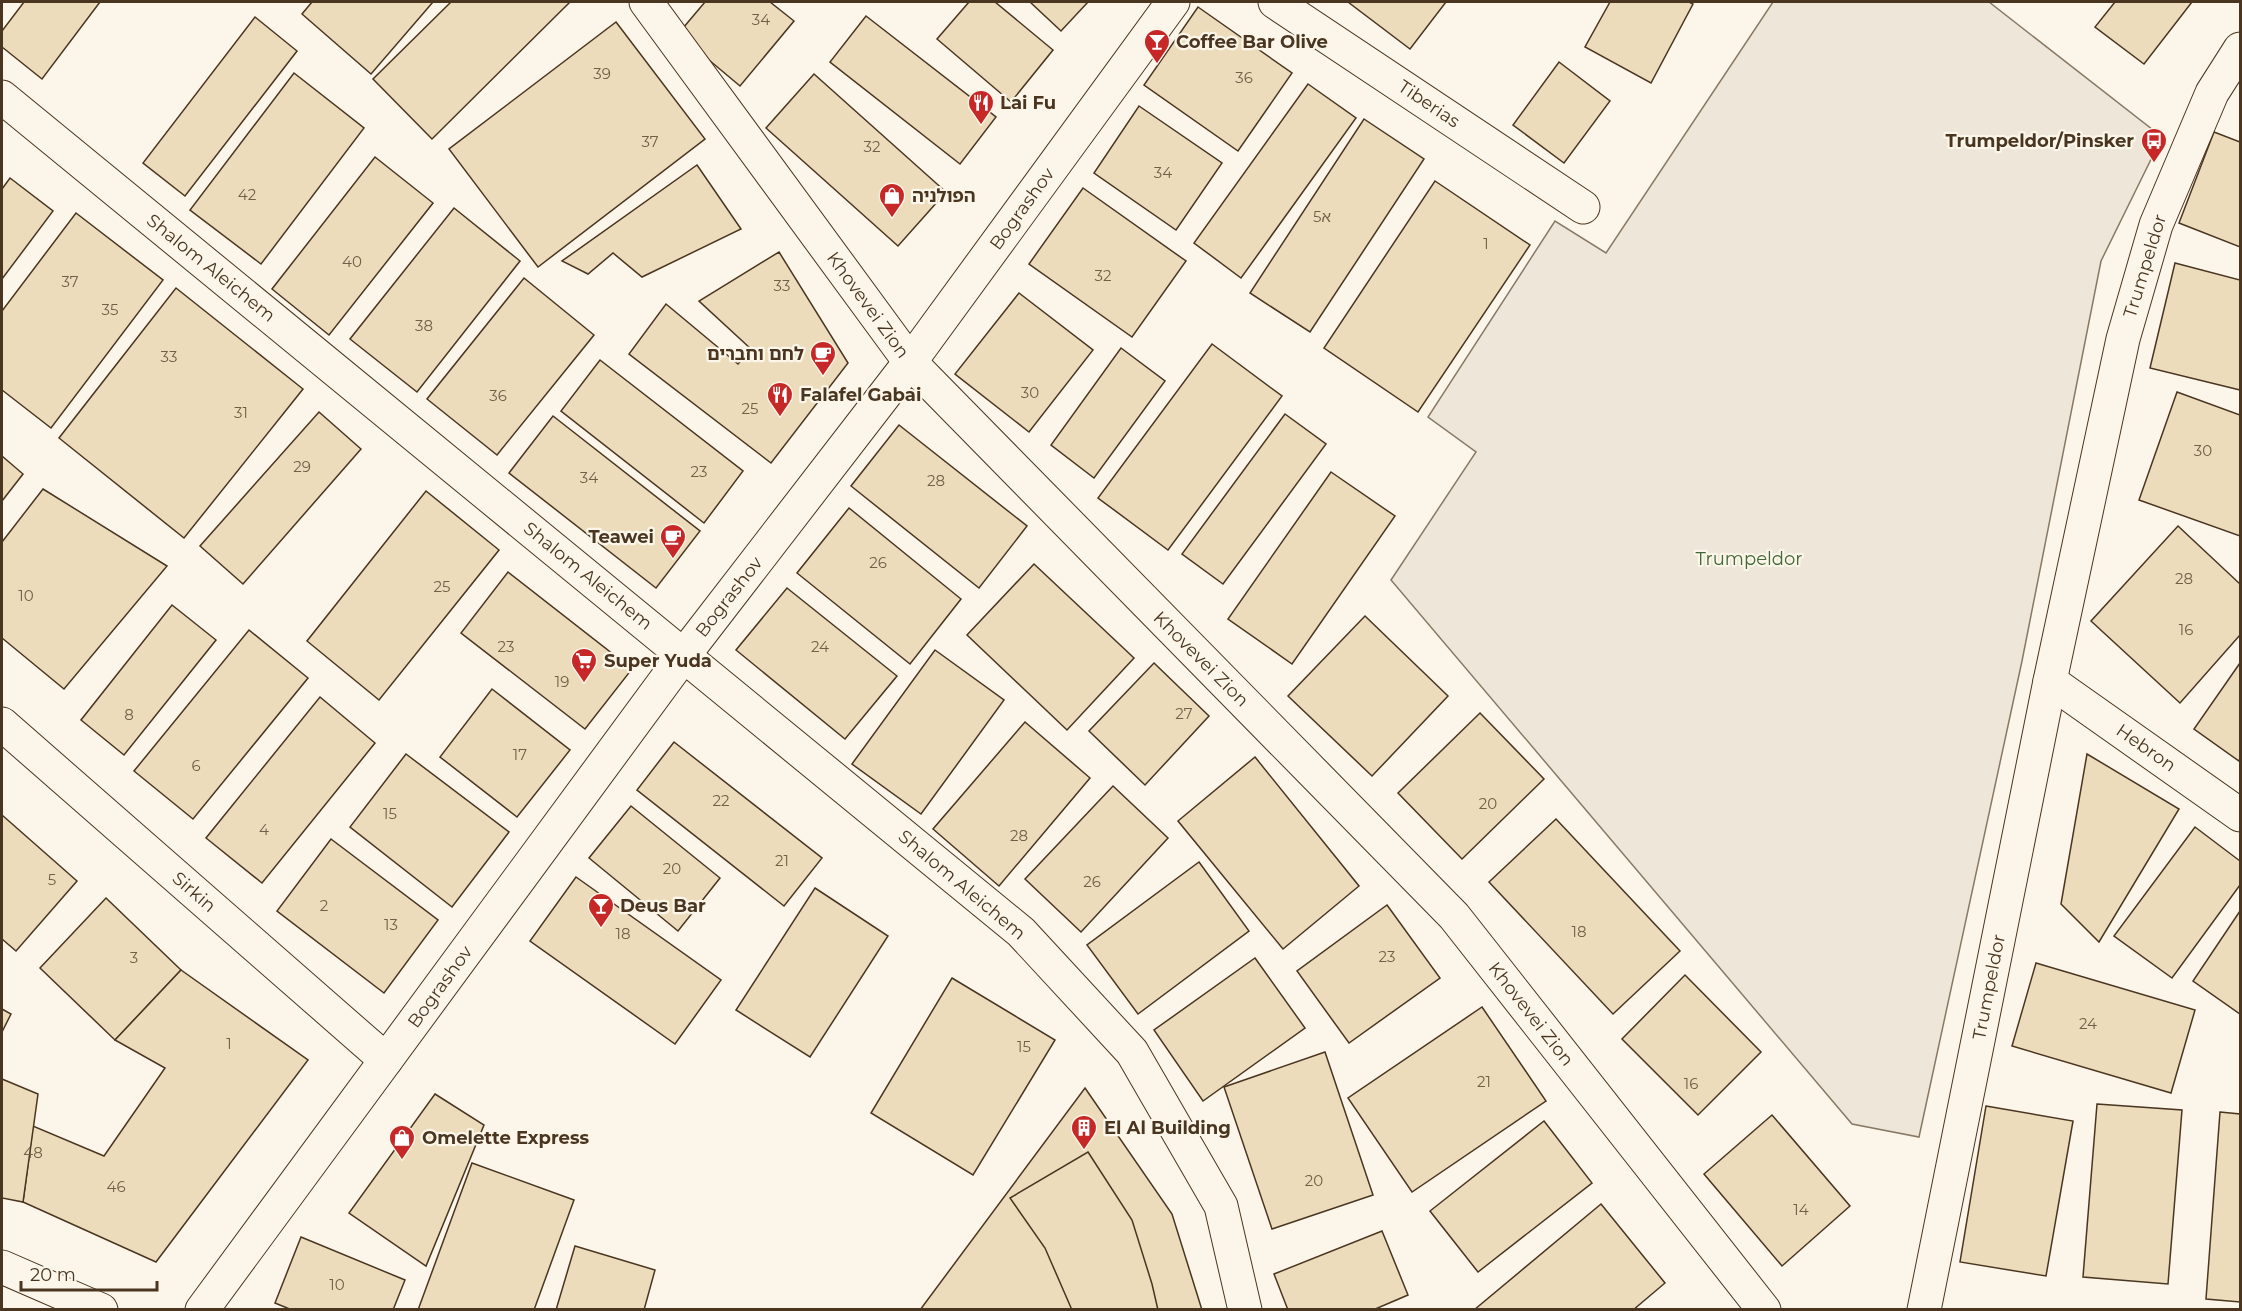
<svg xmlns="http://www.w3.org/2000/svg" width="2242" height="1311" font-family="Montserrat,'Noto Sans Hebrew',sans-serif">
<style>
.green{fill:#ede6d9;stroke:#887966;stroke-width:1.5}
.building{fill:#ecdcbc;stroke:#4a3520;stroke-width:1.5}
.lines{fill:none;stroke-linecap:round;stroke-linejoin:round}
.street-casing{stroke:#4a3520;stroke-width:35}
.secondary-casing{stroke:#4a3520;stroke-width:35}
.street{stroke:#fbf6e9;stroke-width:33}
.secondary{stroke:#fbf6e9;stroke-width:33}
.labels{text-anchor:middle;stroke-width:4.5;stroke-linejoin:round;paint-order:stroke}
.number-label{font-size:15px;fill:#725f47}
.poi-label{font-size:18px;font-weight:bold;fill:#4a3520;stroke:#fbf6e9;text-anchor:start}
.street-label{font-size:18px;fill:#4a3520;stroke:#fbf6e9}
.park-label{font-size:18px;fill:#436837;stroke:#fbf6e9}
</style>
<rect width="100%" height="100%" fill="#fbf6e9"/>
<polygon class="green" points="1773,2 1989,2 2162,137 2101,261 2022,661 1919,1137 1852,1124 1391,580 1476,452 1428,417 1555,221 1606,253"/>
<g class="building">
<polygon points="24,2 100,2 42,79 2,47 2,31"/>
<polygon points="312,2 433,2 371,74 302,14"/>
<polygon points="451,2 570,2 432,139 373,79"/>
<polygon points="705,2 770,2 794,21 740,86 678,34"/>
<polygon points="969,2 995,2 1053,50 1011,102 937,39"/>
<polygon points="1030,2 1088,2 1061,31"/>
<polygon points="1348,2 1446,2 1410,49"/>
<polygon points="1610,2 1689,2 1693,4 1651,83 1585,47"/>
<polygon points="2115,2 2192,2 2144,64 2095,27"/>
<polygon points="1198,7 1292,73 1238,151 1144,85"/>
<polygon points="866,16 996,117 960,164 830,62"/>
<polygon points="255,17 297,51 185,196 143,163"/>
<polygon points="616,22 705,139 538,267 449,149"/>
<polygon points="1559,62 1610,101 1564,163 1513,125"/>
<polygon points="294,73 364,128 261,264 190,210"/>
<polygon points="814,74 946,192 898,246 766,128"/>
<polygon points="1308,84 1356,118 1241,278 1194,243"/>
<polygon points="1139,106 1222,163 1176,230 1094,173"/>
<polygon points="1364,119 1424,159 1310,332 1250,293"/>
<polygon points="2214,132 2240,142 2240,247 2179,223"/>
<polygon points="375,157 433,203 329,335 272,289"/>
<polygon points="697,165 741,229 642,277 613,253 588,274 562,261"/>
<polygon points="10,178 53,211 2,279 2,189"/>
<polygon points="1435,181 1530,245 1418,412 1324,348"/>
<polygon points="1083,188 1186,261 1132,337 1029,264"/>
<polygon points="454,208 520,261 417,392 350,339"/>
<polygon points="76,213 163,280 51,428 2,390 2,311"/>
<polygon points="779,252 848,363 771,463 629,354 666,304 738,364 751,349 699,301"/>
<polygon points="2175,263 2240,280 2240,390 2150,368"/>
<polygon points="524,278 594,335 497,455 427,399"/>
<polygon points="176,288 303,389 184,538 59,438"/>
<polygon points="1019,293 1093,350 1029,432 955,374"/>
<polygon points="1212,344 1282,396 1168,550 1098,498"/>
<polygon points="1121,348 1165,381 1094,478 1051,445"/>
<polygon points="600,360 743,471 704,523 561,411"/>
<polygon points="2177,392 2240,415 2240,536 2139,500"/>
<polygon points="319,412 361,449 243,584 200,546"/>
<polygon points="1285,414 1326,444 1223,584 1182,554"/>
<polygon points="553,416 700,531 656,588 509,473"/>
<polygon points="899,425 1027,526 979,588 851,486"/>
<polygon points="2,456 23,474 2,501"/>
<polygon points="1331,472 1395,516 1292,664 1228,619"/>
<polygon points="43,489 167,566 64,689 2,638 2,542"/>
<polygon points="426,491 499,550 379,700 307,641"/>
<polygon points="849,508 961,599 910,664 797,573"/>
<polygon points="2178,526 2240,584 2240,635 2180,703 2091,621"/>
<polygon points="1034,564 1134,658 1067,730 967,635"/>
<polygon points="508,572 632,669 585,729 461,633"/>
<polygon points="787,588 897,676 845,739 736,650"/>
<polygon points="172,605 216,640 124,755 81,720"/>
<polygon points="1365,616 1448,696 1372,776 1288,696"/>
<polygon points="249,630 308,678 193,819 134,771"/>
<polygon points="935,650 1004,700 921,814 852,764"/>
<polygon points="1154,663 1209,716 1145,785 1089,731"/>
<polygon points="2240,663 2240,758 2239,761 2194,729"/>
<polygon points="492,689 570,750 517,817 440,757"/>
<polygon points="320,697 375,743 262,883 206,838"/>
<polygon points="1480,713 1544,779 1462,859 1398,793"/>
<polygon points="1025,722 1090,778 999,886 933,829"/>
<polygon points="674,742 822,858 784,906 637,790"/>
<polygon points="406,754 509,832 452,907 350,827"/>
<polygon points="2087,754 2179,809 2099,942 2061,904"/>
<polygon points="1255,757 1359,886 1283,949 1178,821"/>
<polygon points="1113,786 1168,838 1081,932 1025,879"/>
<polygon points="631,806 720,878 678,931 589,858"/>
<polygon points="2,815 77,881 16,951 2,939"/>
<polygon points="1556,819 1680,951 1613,1014 1489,882"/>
<polygon points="2195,827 2240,861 2240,885 2172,978 2114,936"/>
<polygon points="331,839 438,920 384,993 277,911"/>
<polygon points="1199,862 1249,931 1138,1014 1087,945"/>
<polygon points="576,877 721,980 675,1044 530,941"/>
<polygon points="815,888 888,936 810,1057 736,1010"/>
<polygon points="106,898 181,970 115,1040 40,968"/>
<polygon points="1387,905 1440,978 1349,1043 1297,971"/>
<polygon points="2240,911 2240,1014 2193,981"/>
<polygon points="1255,958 1305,1028 1203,1101 1154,1030"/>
<polygon points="2036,963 2195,1010 2171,1093 2012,1046"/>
<polygon points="181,970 308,1060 156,1262 23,1202 33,1126 104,1156 165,1068 115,1040"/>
<polygon points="1685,975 1761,1052 1698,1115 1622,1039"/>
<polygon points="952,978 1055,1040 973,1175 871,1113"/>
<polygon points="1482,1007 1546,1101 1412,1192 1348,1098"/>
<polygon points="2,1009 11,1014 2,1032"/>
<polygon points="1325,1052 1373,1195 1272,1229 1224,1087"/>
<polygon points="2,1079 38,1094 23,1202 2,1198"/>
<polygon points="1085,1088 1172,1214 1202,1310 920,1310"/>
<polygon points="435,1094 484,1125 426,1266 349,1213"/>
<polygon points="2097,1104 2182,1110 2168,1284 2083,1277"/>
<polygon points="1986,1106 2073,1121 2046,1276 1960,1262"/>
<polygon points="2220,1112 2240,1114 2240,1302 2206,1299"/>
<polygon points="1772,1115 1850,1206 1782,1266 1704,1174"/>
<polygon points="1544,1121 1592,1183 1478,1272 1430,1211"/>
<polygon points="1088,1152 1132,1220 1152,1284 1158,1310 1072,1310 1045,1248 1010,1198"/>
<polygon points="472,1163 574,1200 534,1310 418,1310"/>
<polygon points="1601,1204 1665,1283 1633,1310 1474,1310"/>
<polygon points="1382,1231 1408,1295 1373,1310 1288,1310 1274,1274"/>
<polygon points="301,1237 405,1280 393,1310 292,1310 275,1303"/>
<polygon points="575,1246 655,1270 644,1310 556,1310"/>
</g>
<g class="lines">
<defs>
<g id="street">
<polyline points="646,2 910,362 1454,916 1764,1310"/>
<polyline points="1275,2 1583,207"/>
<polyline points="2,97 1021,932 1132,1052 1221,1206 1245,1310"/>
<polyline points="2050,681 2240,815"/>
<polyline points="2,724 386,1060"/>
<polyline points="1924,1310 2050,681 2123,339 2156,225 2212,93 2240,49"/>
</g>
<g id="secondary">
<polyline points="2,1267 101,1310"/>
<polyline points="202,1310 684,655 910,362 1173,2"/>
</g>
</defs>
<use href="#street" class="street-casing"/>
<use href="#secondary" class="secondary-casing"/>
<use href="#street" class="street"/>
<use href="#secondary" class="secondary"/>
</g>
<defs>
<symbol id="bar-pin" viewBox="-11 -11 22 30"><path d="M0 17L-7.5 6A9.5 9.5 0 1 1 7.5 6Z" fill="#c62828" stroke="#fbf6e9"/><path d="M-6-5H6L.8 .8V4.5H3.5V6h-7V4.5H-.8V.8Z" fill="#fff"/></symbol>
<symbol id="restaurant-pin" viewBox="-11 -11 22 30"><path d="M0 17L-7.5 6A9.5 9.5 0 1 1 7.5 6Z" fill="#c62828" stroke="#fbf6e9"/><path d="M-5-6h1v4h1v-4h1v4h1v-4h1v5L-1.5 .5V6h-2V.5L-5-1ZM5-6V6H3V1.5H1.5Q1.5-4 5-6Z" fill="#fff"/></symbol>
<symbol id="bus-pin" viewBox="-11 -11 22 30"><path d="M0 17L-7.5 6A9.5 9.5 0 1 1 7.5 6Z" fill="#c62828" stroke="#fbf6e9"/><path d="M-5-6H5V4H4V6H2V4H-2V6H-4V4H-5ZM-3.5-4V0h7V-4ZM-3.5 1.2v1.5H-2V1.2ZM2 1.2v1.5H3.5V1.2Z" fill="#fff"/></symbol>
<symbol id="shop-pin" viewBox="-11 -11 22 30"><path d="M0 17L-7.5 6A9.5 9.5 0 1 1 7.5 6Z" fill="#c62828" stroke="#fbf6e9"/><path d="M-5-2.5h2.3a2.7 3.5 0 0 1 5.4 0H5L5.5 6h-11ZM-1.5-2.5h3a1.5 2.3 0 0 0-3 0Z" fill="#fff"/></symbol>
<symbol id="cafe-pin" viewBox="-11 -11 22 30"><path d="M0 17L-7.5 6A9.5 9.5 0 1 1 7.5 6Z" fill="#c62828" stroke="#fbf6e9"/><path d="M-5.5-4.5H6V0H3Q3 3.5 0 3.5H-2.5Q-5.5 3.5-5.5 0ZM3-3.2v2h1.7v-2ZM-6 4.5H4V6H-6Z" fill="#fff"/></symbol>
<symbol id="supermarket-pin" viewBox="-11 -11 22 30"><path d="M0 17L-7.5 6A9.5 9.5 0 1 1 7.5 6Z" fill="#c62828" stroke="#fbf6e9"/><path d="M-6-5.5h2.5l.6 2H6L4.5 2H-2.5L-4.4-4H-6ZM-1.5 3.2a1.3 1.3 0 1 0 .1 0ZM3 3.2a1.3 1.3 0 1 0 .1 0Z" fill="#fff"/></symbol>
<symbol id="building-pin" viewBox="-11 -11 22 30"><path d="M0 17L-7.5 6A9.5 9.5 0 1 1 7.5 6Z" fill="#c62828" stroke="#fbf6e9"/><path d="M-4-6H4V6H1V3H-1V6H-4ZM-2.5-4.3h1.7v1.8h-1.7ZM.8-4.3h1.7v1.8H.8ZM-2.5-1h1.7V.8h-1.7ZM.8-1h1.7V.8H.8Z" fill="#fff"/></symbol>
</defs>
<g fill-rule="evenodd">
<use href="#bar-pin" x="1142" y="27" width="30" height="40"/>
<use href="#restaurant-pin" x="966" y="88" width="30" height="40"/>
<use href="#bus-pin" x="2139" y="126" width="30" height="40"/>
<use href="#shop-pin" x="877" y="181" width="30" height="40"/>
<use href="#cafe-pin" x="808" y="339" width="30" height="40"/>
<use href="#restaurant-pin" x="765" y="380" width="30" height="40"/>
<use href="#cafe-pin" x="658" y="522" width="30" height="40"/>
<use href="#supermarket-pin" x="569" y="646" width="30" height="40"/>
<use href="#bar-pin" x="586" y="891" width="30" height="40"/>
<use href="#building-pin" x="1069" y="1113" width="30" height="40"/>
<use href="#shop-pin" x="387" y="1123" width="30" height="40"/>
</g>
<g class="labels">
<g class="number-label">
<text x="761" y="25">34</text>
<text x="602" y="79">39</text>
<text x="1244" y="83">36</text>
<text x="650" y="147">37</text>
<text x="872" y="152">32</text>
<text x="1163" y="178">34</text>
<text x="247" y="200">42</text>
<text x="1322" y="222">5א</text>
<text x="1486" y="249">1</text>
<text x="352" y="267">40</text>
<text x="1103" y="281">32</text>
<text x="70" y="287">37</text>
<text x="782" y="291">33</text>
<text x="110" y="315">35</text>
<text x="424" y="331">38</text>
<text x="169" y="362">33</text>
<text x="1030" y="398">30</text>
<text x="498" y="401">36</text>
<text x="750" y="414">25</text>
<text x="241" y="418">31</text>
<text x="2203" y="456">30</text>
<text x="302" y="472">29</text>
<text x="699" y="477">23</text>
<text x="589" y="483">34</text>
<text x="936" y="486">28</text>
<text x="878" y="568">26</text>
<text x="2184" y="584">28</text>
<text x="442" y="592">25</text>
<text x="26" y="601">10</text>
<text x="2186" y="635">16</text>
<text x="506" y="652">23</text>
<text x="820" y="652">24</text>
<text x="562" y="687">19</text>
<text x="1184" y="719">27</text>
<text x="129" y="720">8</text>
<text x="520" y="760">17</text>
<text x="196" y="771">6</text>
<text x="721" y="806">22</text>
<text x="1488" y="809">20</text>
<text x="390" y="819">15</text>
<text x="264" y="835">4</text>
<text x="1019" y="841">28</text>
<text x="782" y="866">21</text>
<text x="672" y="874">20</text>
<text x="52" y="885">5</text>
<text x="1092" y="887">26</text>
<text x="324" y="911">2</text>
<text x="391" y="930">13</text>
<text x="1579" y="937">18</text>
<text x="623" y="939">18</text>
<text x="1387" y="962">23</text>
<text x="134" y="963">3</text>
<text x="2088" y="1029">24</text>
<text x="229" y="1049">1</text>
<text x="1024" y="1052">15</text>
<text x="1484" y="1087">21</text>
<text x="1691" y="1089">16</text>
<text x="33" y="1158">48</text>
<text x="1314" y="1186">20</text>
<text x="116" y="1192">46</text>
<text x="1801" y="1215">14</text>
<text x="337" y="1290">10</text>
</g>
<g class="poi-label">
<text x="1176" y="48">Coffee Bar Olive</text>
<text x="1000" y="109">Lai Fu</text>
<text x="2134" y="147" text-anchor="end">Trumpeldor/Pinsker</text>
<text x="912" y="202">הפולניה</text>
<text x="804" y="360" text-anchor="end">לחם וחברים</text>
<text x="800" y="401">Falafel Gabai</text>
<text x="654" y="543" text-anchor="end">Teawei</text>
<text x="604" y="667">Super Yuda</text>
<text x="620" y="912">Deus Bar</text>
<text x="1104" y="1134">El Al Building</text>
<text x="422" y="1144">Omelette Express</text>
</g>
<g class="street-label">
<text transform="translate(1429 104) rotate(34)" y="6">Tiberias</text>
<text transform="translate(1022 209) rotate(-54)" y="6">Bograshov</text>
<text transform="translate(2145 266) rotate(-73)" y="6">Trumpeldor</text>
<text transform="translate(211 268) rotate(39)" y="6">Shalom Aleichem</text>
<text transform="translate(868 305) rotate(54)" y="6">Khovevei Zion</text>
<text transform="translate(588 576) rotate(39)" y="6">Shalom Aleichem</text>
<text transform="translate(729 597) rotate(-52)" y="6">Bograshov</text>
<text transform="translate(1201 659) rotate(45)" y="6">Khovevei Zion</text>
<text transform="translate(2146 748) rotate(35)" y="6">Hebron</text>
<text transform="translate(962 885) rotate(40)" y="6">Shalom Aleichem</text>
<text transform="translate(194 892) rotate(41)" y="6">Sirkin</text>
<text transform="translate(440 987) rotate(-54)" y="6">Bograshov</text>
<text transform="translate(1989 987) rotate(-79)" y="6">Trumpeldor</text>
<text transform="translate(1531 1014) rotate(52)" y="6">Khovevei Zion</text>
</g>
<g class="park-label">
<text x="1749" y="565">Trumpeldor</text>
</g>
</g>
<rect width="2242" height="1311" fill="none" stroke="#4a3520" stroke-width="6"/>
<path d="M21 1281v9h136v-9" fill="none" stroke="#4a3520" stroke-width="3"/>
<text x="30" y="1281" font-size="18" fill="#4a3520" stroke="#fbf6e9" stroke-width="4.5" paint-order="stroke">20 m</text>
</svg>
